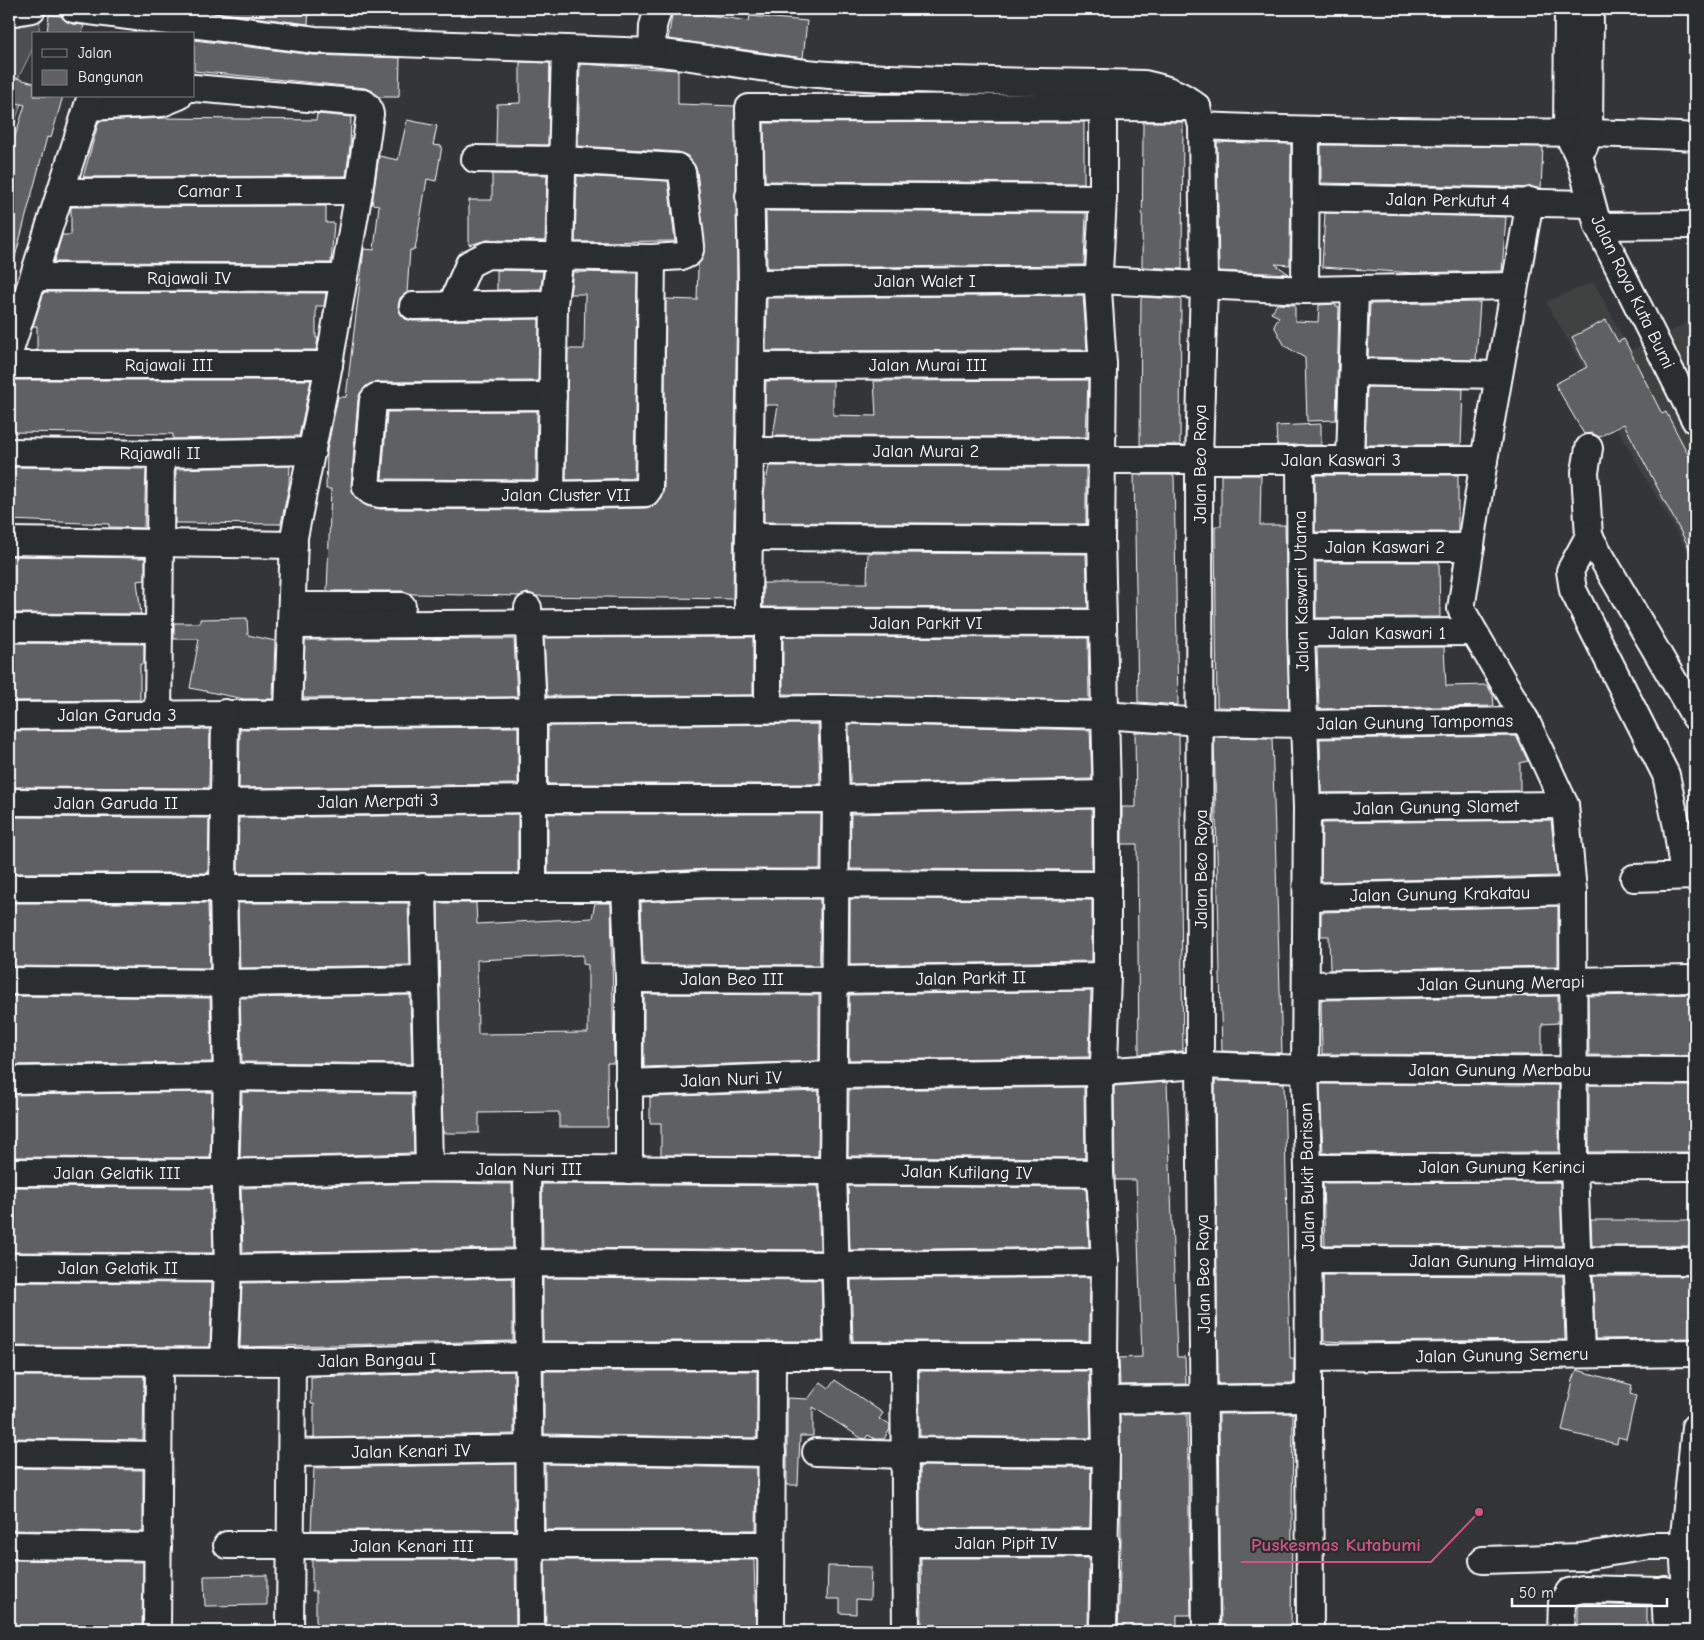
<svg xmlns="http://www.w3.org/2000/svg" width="1704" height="1640" font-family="'Comic Neue',sans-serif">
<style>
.built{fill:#404243}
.green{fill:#4c4f50;stroke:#a6a7a8}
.building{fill:#5f6162;stroke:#fff;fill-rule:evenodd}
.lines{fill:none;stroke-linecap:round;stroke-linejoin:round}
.minor-casing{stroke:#fff;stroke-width:30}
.minor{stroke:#2a2d2e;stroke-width:26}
.labels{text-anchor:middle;stroke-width:4.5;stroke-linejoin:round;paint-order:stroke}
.street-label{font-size:18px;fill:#fff;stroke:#2a2d2e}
.leader{fill:none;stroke:#d15284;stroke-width:2}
.callout-dot{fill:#d15284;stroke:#2a2d2e;stroke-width:2}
.callout-label{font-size:19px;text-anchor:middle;font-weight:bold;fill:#d15284;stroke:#2a2d2e;stroke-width:4.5;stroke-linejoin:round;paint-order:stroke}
</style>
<rect width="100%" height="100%" fill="#333536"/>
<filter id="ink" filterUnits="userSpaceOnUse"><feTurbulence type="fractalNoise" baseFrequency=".02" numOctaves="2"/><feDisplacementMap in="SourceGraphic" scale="10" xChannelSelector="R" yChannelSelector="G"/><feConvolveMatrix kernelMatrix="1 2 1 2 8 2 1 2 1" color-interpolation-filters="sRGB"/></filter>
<g filter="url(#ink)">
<g class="built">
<polygon points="1594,282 1630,351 1695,319 1695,565 1546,302"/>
<polygon points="1613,1559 1695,1560 1695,1631 1614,1631"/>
</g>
<g class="green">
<polygon points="9,13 40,18 39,34 34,34 34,46 18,79 9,76"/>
<polygon points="9,101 21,104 9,141"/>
</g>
<g class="building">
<polygon points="190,9 309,9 308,24"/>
<polygon points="673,10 749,21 750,16 807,21 803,58 668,39"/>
<polygon points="49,15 61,16 72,24 84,25 82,34 47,32"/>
<polygon points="194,40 313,55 400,58 399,97 379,97 365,88 194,71"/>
<polygon points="520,62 550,63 548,145 496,144 497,104 520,103"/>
<polygon points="580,64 678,70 678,104 735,106 737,283 733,599 536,596 528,593 520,596 412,594 402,591 327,591 331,489 326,489 327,450 338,397 346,397 364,249 374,250 379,205 372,204 379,156 398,160 407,120 437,126 433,145 442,146 436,181 427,179 415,250 410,250 407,293 400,298 398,306 400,313 405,319 413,321 539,319 538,381 376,382 366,386 358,399 351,486 355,497 367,506 380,509 551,510 646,508 653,506 661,497 664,489 666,299 697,300 698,265 705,250 697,170 688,156 678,152 578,146"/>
<polygon points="9,76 34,83 34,96 63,96 51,138 47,137 14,261 9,261 9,155 25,105 9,101"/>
<polygon points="317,114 351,117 350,146 346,176 83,177 99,121 164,118 316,120"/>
<polygon points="1084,122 1084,183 765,181 764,123"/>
<polygon points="1143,122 1183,122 1182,269 1142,267"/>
<polygon points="1217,142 1291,144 1290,265 1275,264 1289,274 1219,271"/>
<polygon points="1321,145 1543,147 1541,188 1321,183"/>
<polygon points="492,174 547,175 545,241 487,240 469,245 469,200 492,200"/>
<polygon points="577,176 668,181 675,241 575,242"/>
<polygon points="326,206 326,223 334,223 331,263 54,262 62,235 71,235 71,207"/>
<polygon points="766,211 1086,213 1084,265 767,268"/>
<polygon points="1325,213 1506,217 1502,271 1413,273 1322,267"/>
<polygon points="497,270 543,271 541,289 497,290"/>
<polygon points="573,272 637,273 634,478 566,480 568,349 584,349 585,294 570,294"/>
<polygon points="44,292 326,293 324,306 316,306 316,338 318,338 316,350 37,350 37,326 33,326"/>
<polygon points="1083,295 1087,350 766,351 767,298"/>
<polygon points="1141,297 1181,299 1180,445 1140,445"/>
<polygon points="1480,302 1476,360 1368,357 1370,304"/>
<polygon points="1277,304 1295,305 1295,321 1318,322 1319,305 1334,304 1339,308 1336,420 1307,421 1305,358 1285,346 1274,326 1279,317 1271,313"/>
<polygon points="1606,320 1618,342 1624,339 1662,414 1666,412 1690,458 1695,455 1695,559 1624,424 1599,437 1592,433 1584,434 1555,384 1587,367 1572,337"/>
<polygon points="9,380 311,380 299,436 173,439 173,434 9,432"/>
<polygon points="1088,380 1086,437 773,436 778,405 765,405 766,381 833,381 833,415 876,416 874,381"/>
<polygon points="1367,387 1463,389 1461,445 1365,445"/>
<polygon points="537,411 536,480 382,479 387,412"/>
<polygon points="1321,424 1321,445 1277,445 1276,426"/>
<polygon points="290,466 289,485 281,524 175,523 176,469"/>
<polygon points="769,466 1086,467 1086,524 764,522 764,493"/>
<polygon points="9,467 146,469 144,528 109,527 109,524 9,520"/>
<polygon points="1134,475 1174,475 1178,705 1138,702"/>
<polygon points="1221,475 1261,475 1260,525 1285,525 1289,709 1217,707 1215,526 1221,526"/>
<rect x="1315" y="475" width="143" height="57"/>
<polygon points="868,553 1086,554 1088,608 763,607 763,583 867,583"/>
<polygon points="9,556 145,558 145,580 137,581 141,614 13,613"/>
<polygon points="1316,562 1439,562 1440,617 1316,618"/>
<polygon points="247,618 248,635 275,641 273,699 244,699 190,688 199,639 174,639 174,623 200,623 200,619"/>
<polygon points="749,637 753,637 753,695 547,696 544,638"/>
<polygon points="783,637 1088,638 1089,700 783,694"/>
<polygon points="514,639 517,697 303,698 305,640"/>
<polygon points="9,643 144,644 144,664 140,664 140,700 9,701"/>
<polygon points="1444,647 1446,686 1487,685 1493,695 1494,706 1319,709 1317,648"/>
<polygon points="818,724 820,784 548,784 548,726"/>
<polygon points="849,724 1090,730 1092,779 850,784"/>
<polygon points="518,727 518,784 239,788 240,729"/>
<polygon points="210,729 209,788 9,787 9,731"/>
<polygon points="1135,732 1179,735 1183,1051 1139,1054 1137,844 1122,844 1122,807 1136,807"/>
<polygon points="1516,736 1528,761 1520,763 1520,791 1321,793 1320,739"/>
<polygon points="1214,737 1272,738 1282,1053 1222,1051"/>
<polygon points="1092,809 1092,870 850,869 851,814"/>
<polygon points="518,814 518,873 238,873 239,818"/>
<polygon points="548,814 821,814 820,869 709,869 625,873 548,873"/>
<polygon points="9,817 209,818 208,873 9,873"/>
<polygon points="1551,820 1557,876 1321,882 1322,823"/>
<polygon points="709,899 820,899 820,965 643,964 641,902"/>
<polygon points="850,899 1092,900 1092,961 850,965"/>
<polygon points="9,903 208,903 210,968 9,966"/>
<polygon points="238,903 408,903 410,965 240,968"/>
<path d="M 438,903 L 476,903 L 477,924 L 592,918 L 595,903 L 611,903 L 614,1063 L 607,1063 L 608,1127 L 559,1127 L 559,1112 L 479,1113 L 479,1133 L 443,1133 ZM 583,955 L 583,964 L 588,965 L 588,1033 L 478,1034 L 477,960 Z"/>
<polygon points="1558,906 1558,966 1330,970 1329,936 1321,936 1321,912"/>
<polygon points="1091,991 1089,1057 849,1060 849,995"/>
<polygon points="644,994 819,995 819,1061 644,1067"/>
<polygon points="1695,994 1694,1056 1589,1055 1588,996"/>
<polygon points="410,995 412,1064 242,1062 240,998"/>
<polygon points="9,996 210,998 212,1062 9,1065"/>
<polygon points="1558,996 1558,1023 1542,1024 1542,1055 1322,1054 1321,1000"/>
<polygon points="1215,1081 1284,1083 1290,1358 1294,1358 1294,1383 1218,1384"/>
<polygon points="1167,1082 1177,1357 1185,1357 1186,1384 1120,1385 1119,1358 1142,1357 1136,1180 1115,1180 1114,1086"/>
<polygon points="1320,1084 1559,1085 1559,1152 1323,1153"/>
<polygon points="1589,1085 1695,1086 1695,1152 1589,1152"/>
<polygon points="1084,1087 1085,1158 848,1156 849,1090"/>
<polygon points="819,1091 818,1156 661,1155 661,1123 650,1123 650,1097"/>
<polygon points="212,1092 210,1158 9,1157 9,1095"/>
<polygon points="242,1092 412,1094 414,1153 240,1158"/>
<polygon points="1560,1182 1562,1246 1325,1245 1323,1183"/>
<polygon points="429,1183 512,1184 513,1248 243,1253 241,1188"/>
<polygon points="542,1184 818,1186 820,1250 543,1248"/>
<polygon points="848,1186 1086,1188 1089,1247 850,1250"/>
<polygon points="9,1187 211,1188 213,1253 9,1252"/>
<polygon points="1591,1220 1692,1220 1693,1246 1592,1246"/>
<polygon points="1323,1275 1563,1276 1565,1340 1350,1342 1324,1341"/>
<polygon points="1593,1276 1695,1276 1695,1338 1595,1339"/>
<polygon points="1090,1277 1089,1341 853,1341 851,1280"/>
<polygon points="513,1278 513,1341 240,1347 242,1283"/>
<polygon points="543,1278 821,1280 823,1341 543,1341"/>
<polygon points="9,1282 212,1283 210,1347 9,1346"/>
<polygon points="1577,1370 1632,1385 1630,1394 1636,1396 1626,1439 1618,1437 1617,1444 1562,1431 1573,1380"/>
<polygon points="514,1371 514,1434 314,1438 314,1404 311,1404 311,1377"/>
<polygon points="544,1371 757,1371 757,1438 544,1434"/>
<polygon points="919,1371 1089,1371 1091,1438 920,1436"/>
<polygon points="9,1376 144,1376 143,1440 9,1438"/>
<polygon points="835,1380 883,1413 879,1419 890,1425 890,1429 884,1439 875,1439 868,1435 865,1439 861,1438 813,1407 813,1436 800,1436 798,1485 787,1485 787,1398 808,1399 821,1382 829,1388"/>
<polygon points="1293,1413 1291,1631 1221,1631 1219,1414"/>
<polygon points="1187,1414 1191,1615 1177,1615 1177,1631 1118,1631 1121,1543 1120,1415"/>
<polygon points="515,1464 515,1530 311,1530 314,1468"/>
<polygon points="545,1464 757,1468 756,1530 545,1530"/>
<polygon points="920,1466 1091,1468 1090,1528 920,1528"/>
<polygon points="9,1468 143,1470 143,1532 9,1530"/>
<polygon points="921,1558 1089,1558 1088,1628 922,1626"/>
<polygon points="9,1560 143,1562 142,1631 9,1631"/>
<polygon points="312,1560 515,1560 516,1629 316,1631 316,1591 312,1591"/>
<polygon points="545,1560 754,1560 756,1631 549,1631 546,1629"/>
<polygon points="828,1566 871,1567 870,1600 856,1599 856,1614 840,1613 840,1599 827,1599"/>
<polygon points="267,1575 267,1605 205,1606 204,1576"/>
<polygon points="1584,1604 1647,1606 1647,1631 1622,1631 1622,1627 1578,1626 1578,1605"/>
</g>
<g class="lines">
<defs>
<g id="minor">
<path d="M 74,9 L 315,40 L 652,52 C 712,58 770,71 829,75 C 934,82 1039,81 1144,84 C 1166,89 1181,93 1197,107"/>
<polyline points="1568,9 1567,132 1580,159 1598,226 1695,420"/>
<polyline points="9,13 32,9"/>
<polyline points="652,52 653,26 658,9"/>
<polyline points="194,88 364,103 368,107 370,114 359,191 327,375 294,537 288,712"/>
<polyline points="88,107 162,103 179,96"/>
<polyline points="1103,107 1103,198 1098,290 1103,365 1101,539 1107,794 1107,976 1104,1063 1103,1068 1099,1072 1100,1173 1105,1262 1104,1356 1106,1453 1103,1631"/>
<polyline points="1197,107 1202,126 1204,285 1199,459 1200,1065 1206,1631"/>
<path d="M 1202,126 C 1366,135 1531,128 1695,137"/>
<polyline points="1584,147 1589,132 1590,9"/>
<polyline points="61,192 359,191"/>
<polyline points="749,196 1103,198"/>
<polyline points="1306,198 1591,204"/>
<polyline points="1530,201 1484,460 1461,609 1526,721 1565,805 1573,891 1574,1167 1581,1354"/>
<polyline points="1598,226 1695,225"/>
<polyline points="35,277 343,278"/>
<polyline points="752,283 1098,280 1305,290 1514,286"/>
<polyline points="1305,290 1306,131"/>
<polyline points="413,306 554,304"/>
<polyline points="451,306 469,264 487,255 652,258 683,256 689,253 691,246 682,172 677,167 563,160 475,159"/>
<polyline points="9,353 91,96"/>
<polyline points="9,365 329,365"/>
<polyline points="752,366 1103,365"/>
<polyline points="1353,372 1498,375"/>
<polyline points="553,396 376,397 373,400 366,487 371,492 380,494 551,495 646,493 649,489 652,258"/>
<polyline points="1589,448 1585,472 1589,536 1570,571 1573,590 1666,775 1677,827 1684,876"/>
<polyline points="750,451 1102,452"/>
<polyline points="9,452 161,454 312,451"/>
<polyline points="1300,459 1301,633 1307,808 1305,1069 1308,1168 1310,1631"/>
<polyline points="1102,460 1484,460"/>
<polyline points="1350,460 1355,289"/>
<polyline points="551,495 554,304 560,255 565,49"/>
<polyline points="1589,536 1695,717"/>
<polyline points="749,537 1101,539"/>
<polyline points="9,541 294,545"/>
<polyline points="1300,547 1471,547"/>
<polyline points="293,606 402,606"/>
<polyline points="528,608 533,710 533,887"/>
<polyline points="749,622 748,607 752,283 749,108 1197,107"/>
<polyline points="292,625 749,622 1103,623"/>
<polyline points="9,628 158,629"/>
<polyline points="1301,633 1473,632"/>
<polyline points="768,709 768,624"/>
<polyline points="833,709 836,799 833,1170 838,1357"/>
<polyline points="158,715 161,454"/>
<polyline points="9,716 833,709 1104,715 1201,722 1303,724 1526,721"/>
<polyline points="9,802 224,803 532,799 836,799 1107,794"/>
<polyline points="1307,808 1565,805"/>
<polyline points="1634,878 1695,876"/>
<polyline points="423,887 429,1168"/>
<polyline points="9,888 625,888 709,884 1107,885"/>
<polyline points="625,888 629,979 629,1170"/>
<polyline points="1307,897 1573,891"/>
<polyline points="629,979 835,980 1107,976"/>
<polyline points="9,981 225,983 425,980"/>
<polyline points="1307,985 1695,979"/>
<polyline points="9,1080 227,1077 427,1079"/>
<polyline points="628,1083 833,1075 1099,1072 1200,1065 1305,1069 1695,1071"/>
<polyline points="1308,1168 1695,1167"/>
<polyline points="527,1169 531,1631"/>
<polyline points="9,1172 226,1173 429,1168 1100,1173"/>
<polyline points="1308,1260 1695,1261"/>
<polyline points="9,1267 228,1268 530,1263 837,1265 1105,1262"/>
<polyline points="904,1356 906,1631"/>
<polyline points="1309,1358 1695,1353"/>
<polyline points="9,1361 292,1362 530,1356 1104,1356"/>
<polyline points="224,1362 228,1268 225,1151 227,1077 223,888 225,713"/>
<polyline points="1105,1400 1309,1398"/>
<polyline points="905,1451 1106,1453"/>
<polyline points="816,1452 905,1455"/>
<polyline points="9,1453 158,1455"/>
<polyline points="292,1453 530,1449 772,1453"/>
<polyline points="905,1543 1106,1543"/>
<polyline points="9,1545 158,1547"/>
<polyline points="227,1545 771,1545"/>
<polyline points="1483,1560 1580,1557 1649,1546 1683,1546"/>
<polyline points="1665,1590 1667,1631"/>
<polyline points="157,1631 159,1362"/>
<polyline points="290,1631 292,1362"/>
<polyline points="771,1631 772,1357"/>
<polyline points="1561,1631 1562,1603 1569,1592 1583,1589 1695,1592"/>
<polyline points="1686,1631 1686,1592 1683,1546 1695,1427"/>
</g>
</defs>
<use href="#minor" class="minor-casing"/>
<use href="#minor" class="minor"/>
</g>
</g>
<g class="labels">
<g class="street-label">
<text x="210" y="197">Camar I</text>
<text transform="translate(1448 200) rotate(1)" y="6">Jalan Perkutut 4</text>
<text x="189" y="284">Rajawali IV</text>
<text x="925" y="287">Jalan Walet I</text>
<text transform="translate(1633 292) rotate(64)" y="6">Jalan Raya Kuta Bumi</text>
<text x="169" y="371">Rajawali III</text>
<text x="928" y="371">Jalan Murai III</text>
<text x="926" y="457">Jalan Murai 2</text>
<text x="160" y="459">Rajawali II</text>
<text x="1341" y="466">Jalan Kaswari 3</text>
<text transform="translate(1200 464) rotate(-90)" y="6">Jalan Beo Raya</text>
<text x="566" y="501">Jalan Cluster VII</text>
<text x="1385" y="553">Jalan Kaswari 2</text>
<text transform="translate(1301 591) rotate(-91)" y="6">Jalan Kaswari Utama</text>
<text x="926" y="629">Jalan Parkit VI</text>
<text x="1387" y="639">Jalan Kaswari 1</text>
<text x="117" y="721">Jalan Garuda 3</text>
<text transform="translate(1415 722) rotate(-1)" y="6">Jalan Gunung Tampomas</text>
<text transform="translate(378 801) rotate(-1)" y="6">Jalan Merpati 3</text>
<text x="116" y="809">Jalan Garuda II</text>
<text transform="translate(1436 807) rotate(-1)" y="6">Jalan Gunung Slamet</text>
<text transform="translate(1201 869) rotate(-90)" y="6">Jalan Beo Raya</text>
<text transform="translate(1440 894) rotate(-1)" y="6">Jalan Gunung Krakatau</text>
<text transform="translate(971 978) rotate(-1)" y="6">Jalan Parkit II</text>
<text x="732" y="985">Jalan Beo III</text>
<text transform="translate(1501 983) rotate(-1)" y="6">Jalan Gunung Merapi</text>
<text x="1500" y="1076">Jalan Gunung Merbabu</text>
<text transform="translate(731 1079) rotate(-2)" y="6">Jalan Nuri IV</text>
<text x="1502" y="1173">Jalan Gunung Kerinci</text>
<text x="529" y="1175">Jalan Nuri III</text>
<text transform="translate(967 1172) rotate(1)" y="6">Jalan Kutilang IV</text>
<text x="117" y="1179">Jalan Gelatik III</text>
<text transform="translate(1307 1177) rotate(-91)" y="6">Jalan Bukit Barisan</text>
<text x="1502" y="1267">Jalan Gunung Himalaya</text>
<text x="118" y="1274">Jalan Gelatik II</text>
<text transform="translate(1203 1274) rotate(-91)" y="6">Jalan Beo Raya</text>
<text transform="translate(1502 1355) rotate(-1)" y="6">Jalan Gunung Semeru</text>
<text transform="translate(377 1360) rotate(-1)" y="6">Jalan Bangau I</text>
<text transform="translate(411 1451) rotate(-1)" y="6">Jalan Kenari IV</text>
<text x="1006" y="1549">Jalan Pipit IV</text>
<text x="412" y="1552">Jalan Kenari III</text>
</g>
</g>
<path class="leader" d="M1479 1512L1431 1562H1241"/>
<circle class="callout-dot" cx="1479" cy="1512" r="5"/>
<g class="callout-label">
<text x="1336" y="1551">Puskesmas Kutabumi</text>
</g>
<rect width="1704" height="1640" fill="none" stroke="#2a2d2e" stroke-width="30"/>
<rect x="15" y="15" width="1674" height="1610" fill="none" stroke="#fff" stroke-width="2" filter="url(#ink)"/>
<rect x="32" y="32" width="162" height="65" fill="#2a2d2e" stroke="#7f8182"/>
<rect x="42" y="49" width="25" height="8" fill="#2a2d2e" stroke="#7f8182"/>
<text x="78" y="58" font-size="15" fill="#ffffff">Jalan</text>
<rect x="42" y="70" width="25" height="15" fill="#5f6162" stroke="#7f8182"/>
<text x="78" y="82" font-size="15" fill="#ffffff">Bangunan</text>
<path d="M1512 1598v8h155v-8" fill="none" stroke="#ffffff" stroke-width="2.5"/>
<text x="1519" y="1598" font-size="15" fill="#ffffff" stroke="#2a2d2e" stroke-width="4" paint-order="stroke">50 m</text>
</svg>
